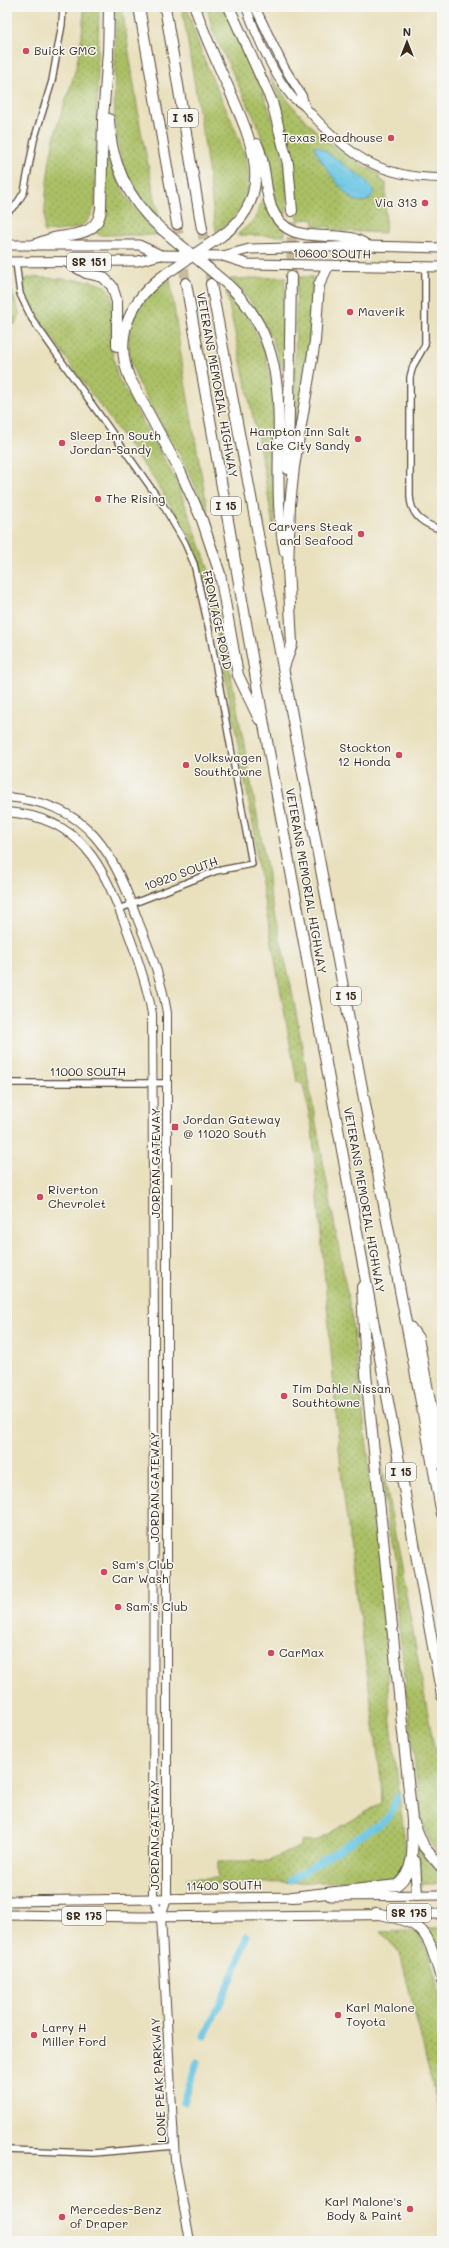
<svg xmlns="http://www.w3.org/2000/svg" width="449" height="2248" font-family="Mali,sans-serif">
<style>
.grass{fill:url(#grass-dots);stroke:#727542}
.park{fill:url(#park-crowns);stroke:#727542}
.water{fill:url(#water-ripples);stroke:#507881}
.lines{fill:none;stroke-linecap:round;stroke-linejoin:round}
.canal{stroke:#66c5e4;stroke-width:7}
.highway-tunnel{stroke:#c6bc9d;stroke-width:10;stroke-dasharray:10 5;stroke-linecap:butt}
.street-casing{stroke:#554536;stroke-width:8}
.secondary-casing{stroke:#554536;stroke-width:10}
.primary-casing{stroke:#554536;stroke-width:11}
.highway-casing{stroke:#554536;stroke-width:12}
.street{stroke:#fff;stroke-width:5.5}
.secondary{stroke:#fff;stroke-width:8}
.primary{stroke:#fff;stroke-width:9}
.highway{stroke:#fff;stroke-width:10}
.primary-bridge-casing{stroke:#554536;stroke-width:11;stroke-linecap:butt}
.highway-bridge-casing{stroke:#554536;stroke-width:12;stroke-linecap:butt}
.primary-bridge{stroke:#fff;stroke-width:9}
.highway-bridge{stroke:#fff;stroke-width:10}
.poi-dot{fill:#d1495b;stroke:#f6f6f2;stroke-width:1.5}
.labels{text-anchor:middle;stroke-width:3;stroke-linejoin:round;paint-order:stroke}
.shield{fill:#f6f6f2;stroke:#73675e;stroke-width:1}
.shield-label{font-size:11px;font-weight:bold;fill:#3b2a1e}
.poi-label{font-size:12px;fill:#3b2a1e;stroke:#f6f6f2;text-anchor:start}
.street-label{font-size:12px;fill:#3b2a1e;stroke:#f6f6f2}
</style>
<defs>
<pattern id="grass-dots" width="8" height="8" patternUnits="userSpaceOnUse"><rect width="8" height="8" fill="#aac065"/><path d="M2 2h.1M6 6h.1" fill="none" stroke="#8c9c53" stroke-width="1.8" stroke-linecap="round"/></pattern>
<pattern id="park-crowns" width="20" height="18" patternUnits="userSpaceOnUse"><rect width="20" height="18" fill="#aac065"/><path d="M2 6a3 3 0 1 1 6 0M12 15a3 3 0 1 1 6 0" fill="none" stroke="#8c9c53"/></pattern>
<pattern id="water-ripples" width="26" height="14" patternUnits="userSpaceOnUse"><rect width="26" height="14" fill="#66c5e4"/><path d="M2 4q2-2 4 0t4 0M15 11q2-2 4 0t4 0" fill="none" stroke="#59a9c3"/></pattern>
</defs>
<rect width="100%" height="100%" fill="#f6f6f2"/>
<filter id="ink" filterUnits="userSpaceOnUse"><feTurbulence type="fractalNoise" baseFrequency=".025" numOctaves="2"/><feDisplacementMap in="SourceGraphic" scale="8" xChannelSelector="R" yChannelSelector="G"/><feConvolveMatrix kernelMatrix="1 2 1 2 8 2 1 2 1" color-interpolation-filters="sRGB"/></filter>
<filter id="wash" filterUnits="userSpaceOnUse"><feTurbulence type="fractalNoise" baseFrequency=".012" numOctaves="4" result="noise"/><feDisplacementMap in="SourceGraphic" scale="16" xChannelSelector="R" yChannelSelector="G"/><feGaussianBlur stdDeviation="0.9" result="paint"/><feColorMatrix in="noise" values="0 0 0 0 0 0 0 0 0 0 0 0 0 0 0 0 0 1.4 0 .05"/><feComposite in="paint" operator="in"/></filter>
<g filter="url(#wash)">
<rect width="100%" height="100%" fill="#e9e0bd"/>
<g class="grass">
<path d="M 84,7 L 99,7 L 95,206 C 86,233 69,229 44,232 C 45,196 48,161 57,126 C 61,112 67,99 71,85 C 79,60 83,34 84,7 Z"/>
<path d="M 115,7 L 122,7 L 141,131 L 159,217 C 151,214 145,204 140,198 C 100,140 120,72 115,7 Z"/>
<path d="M 182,7 L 187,7 C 193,29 200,50 209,71 C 221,102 254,157 248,189 C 245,207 230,222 216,232 L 205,147 Z"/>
<path d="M 207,7 L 225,7 C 250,64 298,155 285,218 L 275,203 L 269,161 L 258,126 L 214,34 Z"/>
<path d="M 269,74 C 297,117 333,152 380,174 L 379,179 L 386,183 L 385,233 L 331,230 L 330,227 L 315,226 L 312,219 L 298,220 L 298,193 L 296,192 L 288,143 L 278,109 L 283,107 Z"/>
<path d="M 107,150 C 115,184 134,212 160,235 L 99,235 L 94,231 Z"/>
<polygon points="265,198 285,231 285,236 237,235 255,219 261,201"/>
<path d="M 33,277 L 91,281 L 104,286 L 105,285 L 112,296 L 111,345 L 117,376 L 177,482 L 208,567 L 231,676 L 268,874 L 269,891 L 291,986 L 352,1320 L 384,1590 L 389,1705 L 406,1852 C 406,1866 403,1876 389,1881 L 187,1884 L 187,1878 L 218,1878 L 218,1861 L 269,1861 L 301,1846 L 301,1841 L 314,1842 L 382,1803 L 381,1779 L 342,1482 L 312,1128 L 304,1089 L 303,1084 L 297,1082 L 256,855 L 256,840 L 211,601 L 193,542 L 157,484 L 73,368 L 28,302 C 25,294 21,287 26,279 Z"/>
<path d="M 285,277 L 284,369 L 281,368 C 273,332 256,304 230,279 Z"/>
<polygon points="297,277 313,277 309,341 293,437"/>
<path d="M 170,279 L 184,376 L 209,517 L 208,517 C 199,493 188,469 176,448 C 141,389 93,330 170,279 Z"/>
<polygon points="226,291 251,321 266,355 272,390 275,526 273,526 263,465"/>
<polygon points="381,1458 442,1791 442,1860 432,1846 421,1817 394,1584 395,1563 386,1514"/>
<polygon points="416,1838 426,1857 442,1876 442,1884 421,1884"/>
<polygon points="425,1928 442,1928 441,1967 432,1937"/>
<path d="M 408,1931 L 417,1932 C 449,1976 442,2071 442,2124 L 400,1953 L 380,1932 Z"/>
</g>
<polygon class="park" points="7,278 20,315 15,324 7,324"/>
<path class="water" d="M 314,146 L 318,146 L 367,181 L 374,192 L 369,200 C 362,203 357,202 351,198 C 343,192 316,156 314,146 Z"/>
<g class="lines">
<g class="canal">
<polyline points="291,1880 380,1824 390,1816 397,1797"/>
<polyline points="205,2036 237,1966 247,1936"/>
<polyline points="184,2102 197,2062"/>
</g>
</g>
</g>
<g filter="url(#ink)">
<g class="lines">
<g class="highway-tunnel">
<polyline points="177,224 186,283"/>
<polyline points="202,229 211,284"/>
<polyline points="291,277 292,211"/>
</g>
<defs>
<g id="street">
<polyline points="7,212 16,205 24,192 34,140 52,81 62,24 63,7"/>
<polyline points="16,262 20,294 32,319 163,505 185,543 194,564 210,634 252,864 216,871 119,909"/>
<path d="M 425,267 L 425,345 L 413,366 L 410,377 L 410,496 C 411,517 424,524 442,530"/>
<polyline points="7,1083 168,1083"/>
<polyline points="7,2150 93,2153 174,2146"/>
</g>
<g id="secondary">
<path d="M 246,7 C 256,34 273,74 292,97 C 296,101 302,103 306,108 C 347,154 378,178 442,178"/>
<polyline points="255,7 284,67 302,96 305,106"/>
<path d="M 7,797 C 91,804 113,853 139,923 C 151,953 162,981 167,1013 L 167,1899 L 161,1917"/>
<path d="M 7,812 C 82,818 102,864 126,927 C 137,956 147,984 152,1014 L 154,1329 L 153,1899 L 161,1917 L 175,2160 L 190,2241"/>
</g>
<g id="primary">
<polyline points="7,245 139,245 161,255"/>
<polyline points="223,256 248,264 442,267"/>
<polyline points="223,256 249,249 368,246 442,248"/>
<polyline points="7,262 138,261 161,255"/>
<polyline points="330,1896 442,1895"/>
<polyline points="7,1901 300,1897"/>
<polyline points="7,1915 143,1917 442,1914"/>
</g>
<g id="highway">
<polyline points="139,7 177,224"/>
<polyline points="165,7 202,229"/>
<path d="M 195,7 C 204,35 217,62 229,89 C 251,140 279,197 220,237"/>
<polyline points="229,7 272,102 288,164 292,211"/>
<polyline points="108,59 109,7"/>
<path d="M 109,119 C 110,160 128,200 159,227"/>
<path d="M 257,144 C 267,166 264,187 271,207 C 286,245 321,232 351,238 C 357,239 363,243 368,246"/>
<path d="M 34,245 C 42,242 51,238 59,237 C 79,234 99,233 101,208 L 103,119 L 108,52"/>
<polyline points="67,262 86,273 103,277 112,286 117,302 117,346"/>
<path d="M 167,273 C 132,297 113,335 129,377 L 181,473 L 202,520 L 220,574 L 238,675 L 259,719"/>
<polyline points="186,283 265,730 442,1696"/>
<polyline points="211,284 442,1514"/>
<path d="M 227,284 C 308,357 264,458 285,552"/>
<polyline points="288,469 291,277"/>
<polyline points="284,667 292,644 288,568 290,505 294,467 315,341 319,285 328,266"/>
<polyline points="410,1327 418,1338 442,1464"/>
<polyline points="414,1823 424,1847 442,1868"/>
<polyline points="415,1861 417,1895"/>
<path d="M 292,1897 L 397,1885 C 417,1870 412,1842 412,1820 L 366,1374 L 362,1287"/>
<path d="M 376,1913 C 430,1925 426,1931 442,1981"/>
</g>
</defs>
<use href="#street" class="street-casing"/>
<use href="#secondary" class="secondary-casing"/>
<use href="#primary" class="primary-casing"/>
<use href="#highway" class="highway-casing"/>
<use href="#street" class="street"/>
<use href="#secondary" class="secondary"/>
<use href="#primary" class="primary"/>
<use href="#highway" class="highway"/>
<defs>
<polyline id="primary-bridge" points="161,255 223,256"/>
<g id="highway-bridge">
<polyline points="159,227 227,284"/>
<polyline points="167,273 220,237"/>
</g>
</defs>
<use href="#primary-bridge" class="primary-bridge-casing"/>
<use href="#highway-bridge" class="highway-bridge-casing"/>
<use href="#primary-bridge" class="primary-bridge"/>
<use href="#highway-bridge" class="highway-bridge"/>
</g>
</g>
<g class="poi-dot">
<circle cx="26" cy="51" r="4"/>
<circle cx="391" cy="138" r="4"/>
<circle cx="425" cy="203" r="4"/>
<circle cx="350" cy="312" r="4"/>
<circle cx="358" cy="439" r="4"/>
<circle cx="62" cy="443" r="4"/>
<circle cx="98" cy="499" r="4"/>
<circle cx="361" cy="534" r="4"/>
<circle cx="399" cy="755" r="4"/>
<circle cx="186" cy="765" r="4"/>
<rect x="171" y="1123" width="8" height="8" rx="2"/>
<circle cx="40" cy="1197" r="4"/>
<circle cx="284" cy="1396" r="4"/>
<circle cx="104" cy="1572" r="4"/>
<circle cx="118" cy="1607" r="4"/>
<circle cx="271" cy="1653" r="4"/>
<circle cx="338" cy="2015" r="4"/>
<circle cx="34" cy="2035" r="4"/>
<circle cx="410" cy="2209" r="4"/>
<circle cx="62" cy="2217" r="4"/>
</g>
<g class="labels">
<g class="shield">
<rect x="168" y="109" width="30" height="18" rx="3"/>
<rect x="67" y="253" width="44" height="18" rx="3"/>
<rect x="211" y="497" width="30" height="18" rx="3"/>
<rect x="331" y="987" width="30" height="18" rx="3"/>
<rect x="386" y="1463" width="30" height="18" rx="3"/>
<rect x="387" y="1904" width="44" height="18" rx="3"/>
<rect x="62" y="1907" width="44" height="18" rx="3"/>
</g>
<g class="shield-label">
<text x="183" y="122">I 15</text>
<text x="89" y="266">SR 151</text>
<text x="226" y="510">I 15</text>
<text x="346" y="1000">I 15</text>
<text x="401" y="1476">I 15</text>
<text x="409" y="1917">SR 175</text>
<text x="84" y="1920">SR 175</text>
</g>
<g class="poi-label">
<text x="34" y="55">Buick GMC</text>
<text x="383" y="142" text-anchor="end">Texas Roadhouse</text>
<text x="417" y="207" text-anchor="end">Via 313</text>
<text x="358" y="316">Maverik</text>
<text x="350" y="436" text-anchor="end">Hampton Inn Salt<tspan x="350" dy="14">Lake City Sandy</tspan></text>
<text x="70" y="440">Sleep Inn South<tspan x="70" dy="14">Jordan-Sandy</tspan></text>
<text x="106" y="503">The Rising</text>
<text x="353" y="531" text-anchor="end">Carvers Steak<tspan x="353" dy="14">and Seafood</tspan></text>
<text x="391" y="752" text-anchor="end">Stockton<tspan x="391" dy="14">12 Honda</tspan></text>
<text x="194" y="762">Volkswagen<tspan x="194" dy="14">Southtowne</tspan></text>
<text x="183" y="1124">Jordan Gateway<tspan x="183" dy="14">@ 11020 South</tspan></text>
<text x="48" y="1194">Riverton<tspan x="48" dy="14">Chevrolet</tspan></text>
<text x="292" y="1393">Tim Dahle Nissan<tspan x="292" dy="14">Southtowne</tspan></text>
<text x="112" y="1569">Sam's Club<tspan x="112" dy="14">Car Wash</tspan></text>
<text x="126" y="1611">Sam's Club</text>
<text x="279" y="1657">CarMax</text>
<text x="346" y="2012">Karl Malone<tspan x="346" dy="14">Toyota</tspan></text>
<text x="42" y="2032">Larry H<tspan x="42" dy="14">Miller Ford</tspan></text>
<text x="402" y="2206" text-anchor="end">Karl Malone's<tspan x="402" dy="14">Body &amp; Paint</tspan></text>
<text x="70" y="2214">Mercedes-Benz<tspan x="70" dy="14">of Draper</tspan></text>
</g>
<g class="street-label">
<text transform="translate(332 254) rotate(1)" y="4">10600 SOUTH</text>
<text transform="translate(217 385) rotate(80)" y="4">VETERANS MEMORIAL HIGHWAY</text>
<text transform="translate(217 620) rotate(78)" y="4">FRONTAGE ROAD</text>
<text transform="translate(181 874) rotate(-20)" y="4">10920 SOUTH</text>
<text transform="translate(306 881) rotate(80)" y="4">VETERANS MEMORIAL HIGHWAY</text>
<text x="88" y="1076">11000 SOUTH</text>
<text transform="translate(156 1163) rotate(-90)" y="4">JORDAN GATEWAY</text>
<text transform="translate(364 1200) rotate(80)" y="4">VETERANS MEMORIAL HIGHWAY</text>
<text transform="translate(155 1487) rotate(-90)" y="4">JORDAN GATEWAY</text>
<text transform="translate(155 1835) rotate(-90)" y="4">JORDAN GATEWAY</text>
<text transform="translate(224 1886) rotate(-1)" y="4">11400 SOUTH</text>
<text transform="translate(159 2080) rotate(-93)" y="4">LONE PEAK PARKWAY</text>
</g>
</g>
<rect width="449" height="2248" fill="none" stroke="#f6f6f2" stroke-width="24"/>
<g transform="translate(407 42)" stroke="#f6f6f2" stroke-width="3" paint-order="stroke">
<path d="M0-3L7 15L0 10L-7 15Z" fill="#3b2a1e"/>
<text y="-6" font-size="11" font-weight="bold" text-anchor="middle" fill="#3b2a1e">N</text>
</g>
</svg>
